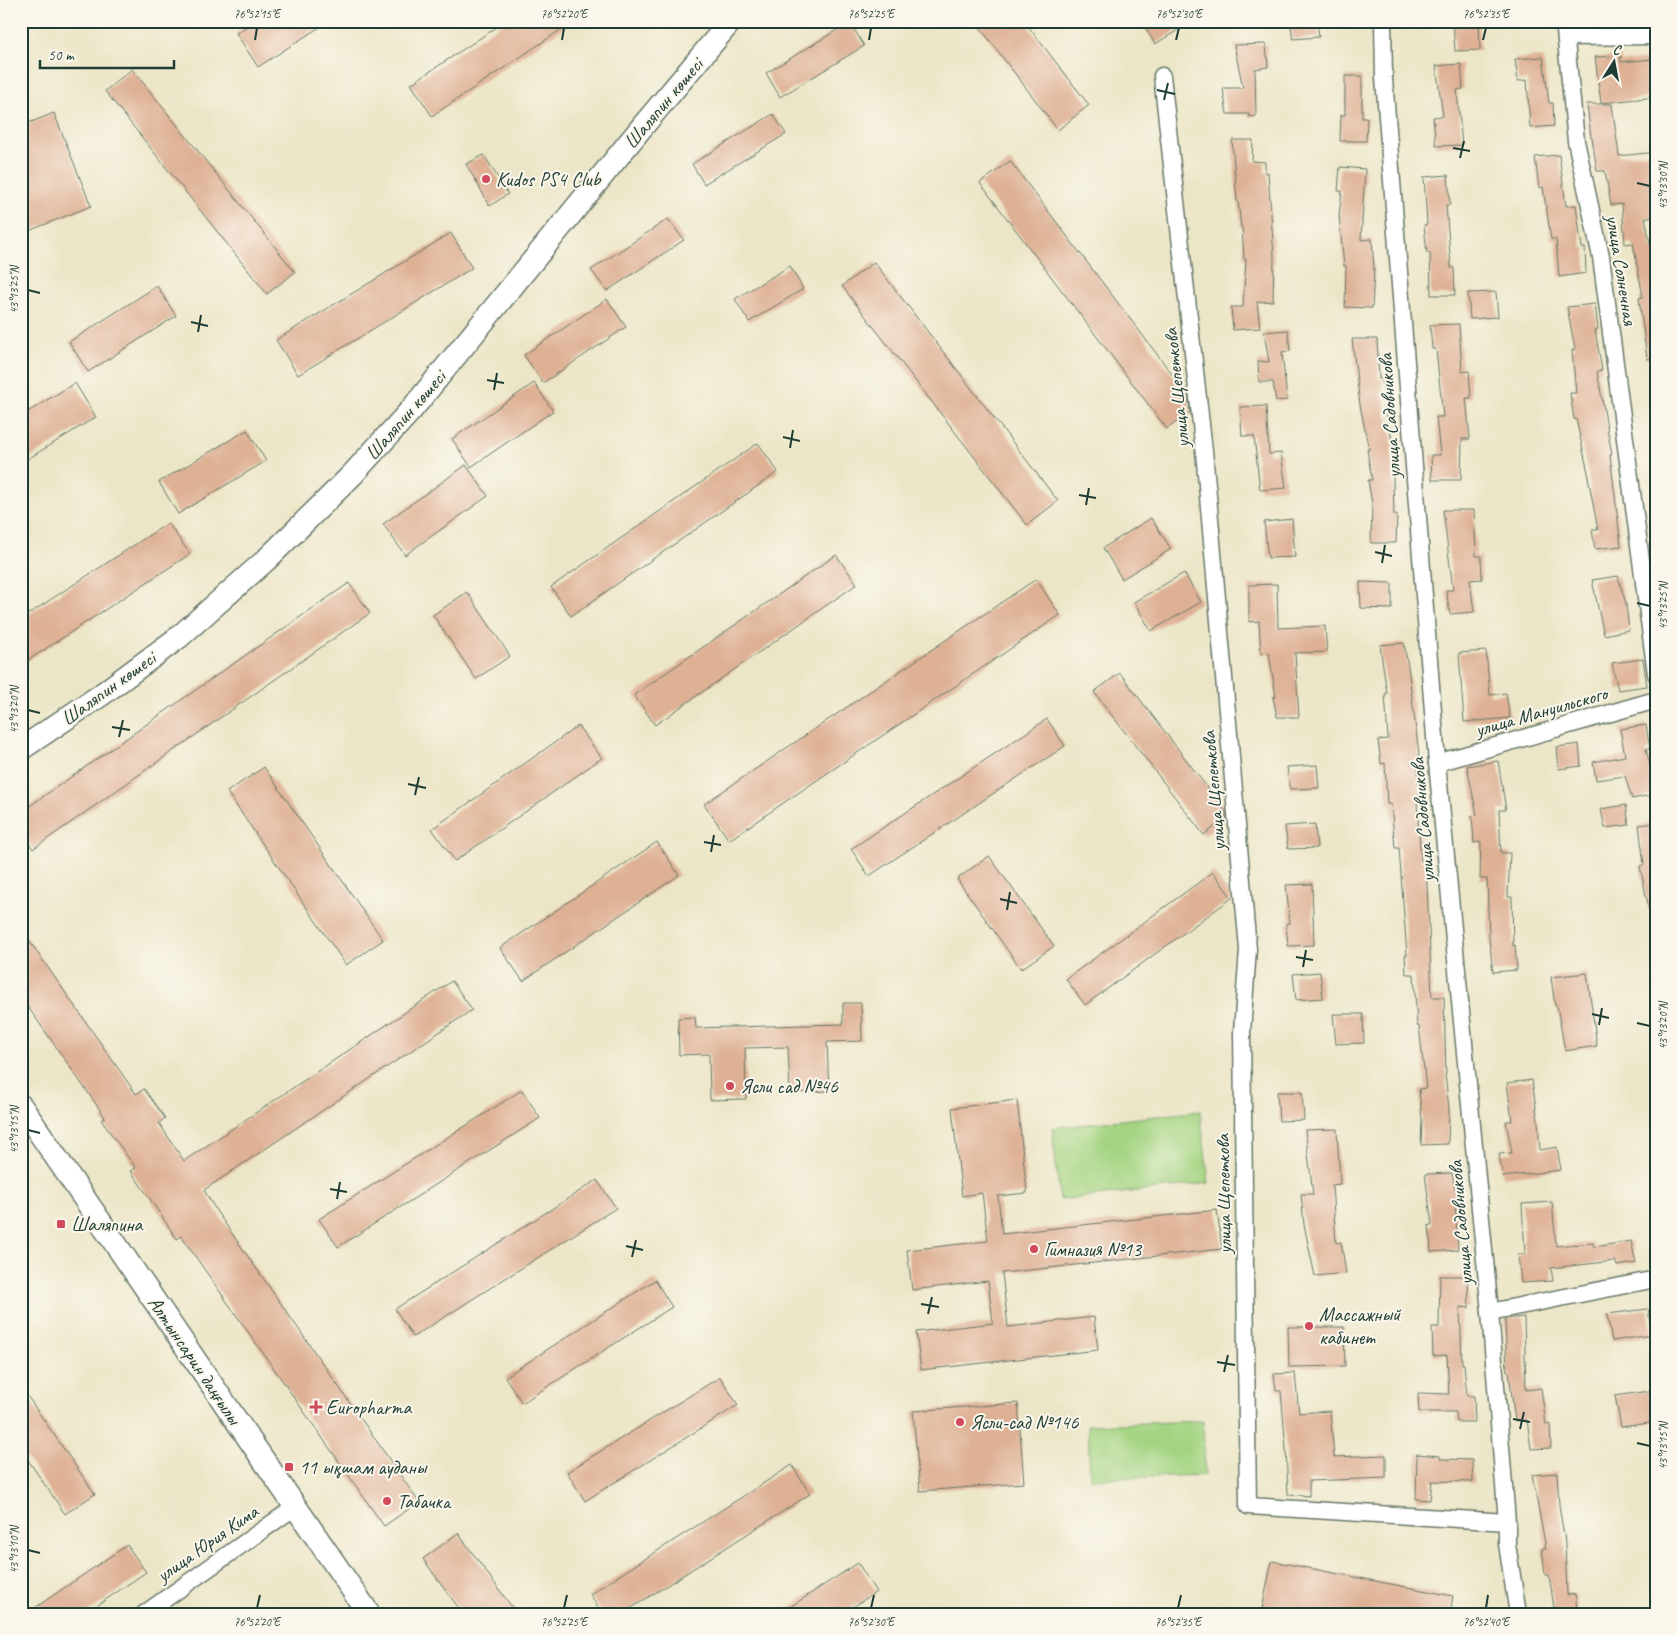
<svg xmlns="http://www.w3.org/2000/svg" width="1677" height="1635" font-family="Caveat,sans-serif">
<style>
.green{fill:#a4d482;stroke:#62885b}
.building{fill:#deb094}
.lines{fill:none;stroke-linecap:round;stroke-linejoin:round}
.street-casing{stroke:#677868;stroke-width:19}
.secondary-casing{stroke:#677868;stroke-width:25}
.street{stroke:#fff;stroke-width:16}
.secondary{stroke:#fff;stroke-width:22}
.ticks{fill:none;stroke:#1f3d34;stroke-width:2}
.poi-dot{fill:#d1495b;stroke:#fbf7ec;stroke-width:2}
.labels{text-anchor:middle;stroke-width:4;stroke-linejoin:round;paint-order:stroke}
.street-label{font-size:20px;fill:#1f3d34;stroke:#fbf7ec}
.poi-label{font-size:20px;fill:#1f3d34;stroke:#fbf7ec;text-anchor:start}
.neatline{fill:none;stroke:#1f3d34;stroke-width:2}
.ticks-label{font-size:12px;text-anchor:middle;fill:#1f3d34}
</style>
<rect width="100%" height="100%" fill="#fbf7ec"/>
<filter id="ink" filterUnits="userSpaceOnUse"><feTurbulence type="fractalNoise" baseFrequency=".02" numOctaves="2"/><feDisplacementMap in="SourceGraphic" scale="10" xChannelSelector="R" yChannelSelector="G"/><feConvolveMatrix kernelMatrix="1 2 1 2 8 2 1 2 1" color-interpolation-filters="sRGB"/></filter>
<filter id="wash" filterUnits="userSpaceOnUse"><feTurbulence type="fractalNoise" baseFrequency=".0096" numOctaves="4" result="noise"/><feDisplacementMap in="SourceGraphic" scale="20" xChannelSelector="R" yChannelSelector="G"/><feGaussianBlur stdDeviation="1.12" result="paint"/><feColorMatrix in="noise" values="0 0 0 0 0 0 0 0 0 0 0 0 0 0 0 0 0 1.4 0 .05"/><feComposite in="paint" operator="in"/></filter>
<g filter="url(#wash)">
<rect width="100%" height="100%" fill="#ece6c8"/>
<g class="green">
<polygon points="1200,1111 1209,1183 1060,1200 1052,1128"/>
<polygon points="1203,1421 1205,1475 1090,1479 1088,1425"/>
</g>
<g id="blocks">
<g class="building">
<polygon points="255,21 329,21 258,67 236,33"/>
<polygon points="506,21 574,21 432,116 411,84"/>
<polygon points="975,21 1024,21 1089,105 1058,130"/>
<polygon points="1141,21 1193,21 1155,44"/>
<polygon points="1290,21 1317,21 1319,37 1293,39"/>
<polygon points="1453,21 1479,21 1480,50 1455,51"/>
<polygon points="850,22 864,46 780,97 766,73"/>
<polygon points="1266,44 1268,67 1255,69 1256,116 1249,117 1249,114 1227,114 1223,88 1243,88 1234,45"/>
<polygon points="1621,56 1621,62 1654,59 1656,97 1601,103 1595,57"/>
<polygon points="1543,57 1549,103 1553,103 1554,126 1530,128 1527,80 1518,81 1515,59"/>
<polygon points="1461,64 1463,89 1457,90 1462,145 1436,146 1433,117 1443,116 1436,66"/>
<polygon points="132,69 295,272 267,294 105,91"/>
<polygon points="1345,76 1362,76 1362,118 1367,118 1366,141 1340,141 1341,115 1345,115"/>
<polygon points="1587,104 1612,104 1619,156 1656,152 1656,217 1645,218 1651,248 1656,248 1656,358 1647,359 1639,298 1643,297 1633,243 1625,244 1622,204 1611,205 1605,171 1597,171 1592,138 1591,138"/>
<polygon points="54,113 91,206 21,234 21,126"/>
<polygon points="773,114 786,134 704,184 692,164"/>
<polygon points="1232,140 1253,140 1252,161 1265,162 1265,173 1268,172 1274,257 1273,301 1257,302 1260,328 1233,330 1231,307 1243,307 1246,259 1244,259 1242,227 1241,227 1238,201 1237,201"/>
<polygon points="484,155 508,194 490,206 466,164"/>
<polygon points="1559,155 1566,206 1576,205 1582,248 1585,248 1586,273 1559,277 1556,239 1551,239 1543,187 1539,188 1535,157"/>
<polygon points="1010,161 1188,395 1190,412 1167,429 980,183"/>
<polygon points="1340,167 1365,169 1361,240 1372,239 1374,271 1372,308 1345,307 1346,266 1344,266 1339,215 1342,191 1338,191"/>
<polygon points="1448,175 1450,205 1446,205 1451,268 1454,268 1455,295 1431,295 1430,253 1427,253 1424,225 1427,224 1424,177"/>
<polygon points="668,219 684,240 607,291 591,270"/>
<polygon points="451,233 472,268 298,375 276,340"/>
<polygon points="874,262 1058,501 1027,525 842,286"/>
<polygon points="790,266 803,289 749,322 735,299"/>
<polygon points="157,286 176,316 88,372 69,342"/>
<polygon points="1496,292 1498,317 1470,319 1468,293"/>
<polygon points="607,299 626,327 543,383 524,355"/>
<polygon points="1595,304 1598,329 1595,330 1602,370 1597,371 1612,455 1610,455 1621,546 1595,549 1592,530 1598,530 1588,477 1589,477 1576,419 1574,419 1570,393 1576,393 1572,350 1575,349 1567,307"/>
<polygon points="1459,324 1462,372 1469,371 1471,398 1466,398 1470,439 1462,439 1461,480 1432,480 1431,455 1440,455 1436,417 1443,417 1436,349 1432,349 1430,325"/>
<polygon points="1288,330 1290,351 1282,352 1287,400 1276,401 1273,382 1259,382 1258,361 1269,362 1264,332"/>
<polygon points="1352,339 1377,339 1379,379 1382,378 1386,417 1388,417 1392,442 1394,515 1397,515 1396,543 1371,543 1372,504 1368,480 1372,480 1367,450 1369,450 1360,405"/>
<polygon points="75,383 96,417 21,463 21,416"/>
<polygon points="534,383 553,411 471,467 452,439"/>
<polygon points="1266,406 1269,454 1281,453 1286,488 1260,490 1254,436 1242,436 1240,407"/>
<polygon points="247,430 266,461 178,514 159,482"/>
<polygon points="758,443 778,472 571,616 551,587"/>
<polygon points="466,465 488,496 405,555 383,524"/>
<polygon points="1443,510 1474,510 1476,556 1481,556 1482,579 1470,580 1474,612 1450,614 1446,590 1453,590"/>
<polygon points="1151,518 1171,549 1122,579 1103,548"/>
<polygon points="1292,519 1295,557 1268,558 1264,522"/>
<polygon points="168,523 190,554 21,665 21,619"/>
<polygon points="836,555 857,584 655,725 634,695"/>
<polygon points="1184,573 1201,602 1151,631 1134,602"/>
<polygon points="1618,576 1626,604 1629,630 1604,635 1592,580"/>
<polygon points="1036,579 1060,615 729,840 704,804"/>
<polygon points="1360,582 1392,583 1392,609 1361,608"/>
<polygon points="349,583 370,613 33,849 21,832 21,812"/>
<polygon points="1277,584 1278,628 1325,626 1327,652 1295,653 1299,717 1277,717 1273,697 1276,697 1269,653 1261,654 1259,621 1249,622 1249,585"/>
<polygon points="467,592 510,656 476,679 433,615"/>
<polygon points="1404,643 1408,666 1420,762 1418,762 1419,803 1417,803 1421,861 1426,861 1432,997 1444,997 1446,1074 1445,1074 1449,1108 1448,1144 1421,1145 1422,1120 1419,1089 1426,1088 1419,1026 1417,1026 1414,974 1406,974 1405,955 1407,955 1399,848 1395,848 1391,804 1387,804 1385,763 1381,764 1378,740 1388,739 1385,694 1387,694 1380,645"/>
<polygon points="1486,651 1490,695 1506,693 1510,718 1464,722 1459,653"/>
<polygon points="1643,659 1647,686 1618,690 1612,663"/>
<polygon points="1120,673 1226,812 1226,818 1204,835 1094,692"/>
<polygon points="1047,719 1065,746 869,876 851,849"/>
<polygon points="1646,725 1650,749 1646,749 1656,788 1656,794 1632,799 1625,776 1596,780 1593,762 1625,756 1620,729"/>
<polygon points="578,726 602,758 455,861 432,829"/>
<polygon points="1579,744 1581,766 1559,769 1557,747"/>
<polygon points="1498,761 1506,810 1499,810 1501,853 1510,853 1508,897 1512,897 1513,946 1515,945 1517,970 1493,972 1489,938 1487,879 1480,879 1481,842 1474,843 1472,816 1477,815 1467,766"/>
<polygon points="1317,765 1319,788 1290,789 1287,767"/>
<polygon points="264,767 383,940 346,965 227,792"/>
<polygon points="1626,805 1629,825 1605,828 1601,809"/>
<polygon points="1656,823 1656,910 1649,910 1640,866 1644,865 1639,825"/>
<polygon points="1315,824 1317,848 1288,849 1285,826"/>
<polygon points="657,842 679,875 523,981 500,948"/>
<polygon points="989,856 1054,946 1021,969 957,879"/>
<polygon points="1213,872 1232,898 1085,1005 1066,979"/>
<polygon points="1312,884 1314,945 1288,946 1286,924 1290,923 1286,885"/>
<polygon points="21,929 136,1094 144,1089 165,1118 159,1123 184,1161 452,981 472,1010 204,1190 217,1212 419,1502 384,1526 181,1236 177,1239 131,1171 136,1168 101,1120 105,1117 21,997"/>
<polygon points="1320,972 1323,998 1296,1000 1293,974"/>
<polygon points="1587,973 1597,1046 1565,1051 1557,1006 1555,1006 1551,977"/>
<polygon points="843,1003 861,1003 862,1041 827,1042 829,1091 790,1093 788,1047 745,1048 746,1099 710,1100 709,1054 679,1055 678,1018 695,1017 696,1028 843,1024"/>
<polygon points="1333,1014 1363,1014 1364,1043 1336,1044"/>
<polygon points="1532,1080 1538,1122 1540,1150 1557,1147 1561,1170 1503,1177 1499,1154 1512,1153 1506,1121 1512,1121 1507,1083"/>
<polygon points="522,1090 540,1118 338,1247 319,1219"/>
<polygon points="1277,1092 1302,1092 1304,1120 1279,1121"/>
<polygon points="1017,1100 1027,1193 998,1196 1002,1234 1217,1210 1222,1249 1002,1273 1008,1327 1094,1317 1098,1350 921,1370 916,1332 993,1323 988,1281 912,1290 907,1250 988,1241 982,1193 962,1196 952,1108"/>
<polygon points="1337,1129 1340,1184 1332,1185 1336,1243 1341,1242 1346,1273 1315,1276 1304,1225 1301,1194 1313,1194 1305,1130"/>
<polygon points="1452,1173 1457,1197 1455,1198 1458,1250 1431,1252 1429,1225 1432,1225 1425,1174"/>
<polygon points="597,1180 616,1208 413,1337 395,1309"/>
<polygon points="1552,1202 1556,1246 1593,1243 1594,1247 1631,1241 1636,1263 1617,1266 1615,1261 1551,1268 1553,1281 1521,1283 1518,1254 1525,1254 1522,1204"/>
<polygon points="1440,1276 1468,1276 1469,1308 1460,1307 1462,1364 1464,1364 1467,1396 1474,1396 1475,1422 1457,1422 1456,1412 1419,1412 1418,1393 1449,1394 1447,1355 1433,1356 1432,1327 1439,1327"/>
<polygon points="655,1280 672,1307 522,1403 505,1377"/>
<polygon points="1648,1309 1652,1335 1612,1341 1607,1314"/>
<polygon points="1524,1317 1526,1390 1541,1388 1546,1425 1550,1424 1551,1448 1531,1449 1527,1420 1515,1421 1509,1372 1507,1372 1505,1319"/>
<polygon points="1288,1327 1344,1327 1345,1366 1289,1367"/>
<polygon points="1295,1373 1299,1413 1330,1411 1334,1457 1386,1455 1386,1478 1309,1481 1309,1496 1288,1494 1286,1449 1281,1391 1276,1391 1274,1374"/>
<polygon points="720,1377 738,1405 585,1501 567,1472"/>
<polygon points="21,1387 95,1494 65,1514 21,1450"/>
<polygon points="1656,1390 1656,1422 1621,1427 1615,1396"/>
<polygon points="1018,1403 1024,1483 920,1491 913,1411"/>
<polygon points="1417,1454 1440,1456 1440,1459 1472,1460 1473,1482 1432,1481 1430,1500 1416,1499"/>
<polygon points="792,1465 810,1494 622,1614 602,1614 590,1594"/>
<polygon points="1557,1473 1559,1505 1565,1542 1567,1595 1575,1594 1578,1614 1555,1614 1549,1575 1545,1575 1542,1548 1546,1548 1532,1475"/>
<polygon points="458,1533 517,1614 463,1614 423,1559"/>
<polygon points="127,1545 146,1572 85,1614 26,1614"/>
<polygon points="1272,1561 1453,1596 1450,1614 1287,1614 1262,1609"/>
<polygon points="858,1563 876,1592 842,1614 779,1614"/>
</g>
</g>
</g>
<g filter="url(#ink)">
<use href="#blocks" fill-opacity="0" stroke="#677868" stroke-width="1"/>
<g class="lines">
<defs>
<g id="street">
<polyline points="1383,21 1384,78 1437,763 1490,1312 1507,1522 1507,1544 1518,1614"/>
<polyline points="1564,21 1576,141 1601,257 1656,674"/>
<polyline points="1566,37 1656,36"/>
<polyline points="1162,76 1204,451 1248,949 1242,1032 1248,1506 1507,1522"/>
<polyline points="1437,763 1656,700"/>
<polyline points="1490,1312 1656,1279"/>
<polyline points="144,1614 295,1507"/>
</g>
<g id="secondary">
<polyline points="21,749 101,695 179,637 266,560 352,475 412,409 642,127 731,21"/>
<polyline points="21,1106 369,1614"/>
</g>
</defs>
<use href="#street" class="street-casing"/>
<use href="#secondary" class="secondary-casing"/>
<use href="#street" class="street"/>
<use href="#secondary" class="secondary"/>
</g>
</g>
<path class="ticks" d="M 255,40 L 257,28M 562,40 L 564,28M 869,40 L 871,28M 1176,40 L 1179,28M 1483,40 L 1486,28M 1157,90 L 1175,94M 1164,100 L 1168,83M 1453,148 L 1470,151M 1460,158 L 1464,141M 1637,183 L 1650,186M 28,290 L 40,293M 191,322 L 208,326M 198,332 L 201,315M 487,380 L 504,383M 494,390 L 497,373M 783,437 L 800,441M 790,448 L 793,430M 1079,495 L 1096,498M 1086,505 L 1089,488M 1375,552 L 1392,556M 1382,563 L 1385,545M 1637,603 L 1650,606M 28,710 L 40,713M 112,727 L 130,730M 119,737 L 123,720M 408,784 L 426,788M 415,795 L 419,777M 704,842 L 721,845M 711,852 L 714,835M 1000,899 L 1017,903M 1007,910 L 1010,892M 1296,957 L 1313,960M 1303,967 L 1306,950M 1592,1014 L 1609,1018M 1637,1023 L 1650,1026M 1599,1025 L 1602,1008M 28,1130 L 40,1133M 330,1189 L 347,1192M 337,1199 L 340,1182M 626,1246 L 643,1250M 632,1257 L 636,1240M 921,1304 L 939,1307M 928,1314 L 932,1297M 1217,1362 L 1235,1365M 1224,1372 L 1228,1355M 1513,1419 L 1530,1422M 1520,1429 L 1524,1412M 1637,1443 L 1650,1446M 28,1550 L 40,1553M 257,1608 L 260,1595M 564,1608 L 567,1595M 871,1608 L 874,1595M 1178,1608 L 1181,1595M 1486,1608 L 1488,1595"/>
<g class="poi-dot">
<circle cx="486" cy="179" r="5"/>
<circle cx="730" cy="1086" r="5"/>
<rect x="56" y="1219" width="10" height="10" rx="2.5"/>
<circle cx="1034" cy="1249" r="5"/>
<circle cx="1309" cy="1326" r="5"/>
<path d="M313.5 1399.5h5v5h5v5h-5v5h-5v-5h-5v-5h5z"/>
<circle cx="960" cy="1422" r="5"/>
<rect x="284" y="1462" width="10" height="10" rx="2.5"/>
<circle cx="387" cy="1501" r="5"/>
</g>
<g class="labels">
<g class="street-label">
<text transform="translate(663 103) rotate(-50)" y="7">Шаляпин көшесі</text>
<text transform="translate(1622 270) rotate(81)" y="7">улица Солнечная</text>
<text transform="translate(1176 388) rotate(-96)" y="7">улица Щепеткова</text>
<text transform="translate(405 415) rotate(-49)" y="7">Шаляпин көшесі</text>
<text transform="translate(1389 416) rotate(-94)" y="7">улица Садовникова</text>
<text transform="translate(108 688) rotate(-36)" y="7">Шаляпин көшесі</text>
<text transform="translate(1541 711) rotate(-16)" y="7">улица Мануильского</text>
<text transform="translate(1213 791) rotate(-95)" y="7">улица Щепеткова</text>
<text transform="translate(1422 820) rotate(-95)" y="7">улица Садовникова</text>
<text transform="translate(1223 1194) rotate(-91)" y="7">улица Щепеткова</text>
<text transform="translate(1460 1223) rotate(-95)" y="7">улица Садовникова</text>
<text transform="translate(195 1360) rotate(56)" y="7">Алтынсарин даңғылы</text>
<text transform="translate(207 1543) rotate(-35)" y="7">улица Юрия Кима</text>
</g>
<g class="poi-label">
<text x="496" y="186">Kudos PS4 Club</text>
<text x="740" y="1093">Ясли сад №46</text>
<text x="71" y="1231">Шаляпина</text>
<text x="1044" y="1256">Гимназия №13</text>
<text x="1319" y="1321">Массажный<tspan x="1319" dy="23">кабинет</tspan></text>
<text x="326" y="1414">Europharma</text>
<text x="970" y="1429">Ясли-сад №146</text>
<text x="299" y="1474">11 ықшам ауданы</text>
<text x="397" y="1508">Табачка</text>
</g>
</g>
<rect width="1677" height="1635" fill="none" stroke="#fbf7ec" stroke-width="55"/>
<g transform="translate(1614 62) rotate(11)" stroke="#fbf7ec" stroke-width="4" paint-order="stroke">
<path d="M0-4L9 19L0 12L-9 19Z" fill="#1f3d34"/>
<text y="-8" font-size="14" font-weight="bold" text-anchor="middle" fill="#1f3d34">С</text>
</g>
<path d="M40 60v8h134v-8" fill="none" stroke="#1f3d34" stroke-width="2.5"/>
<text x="48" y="60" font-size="15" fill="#1f3d34" stroke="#fbf7ec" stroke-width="4" paint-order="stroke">50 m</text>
<rect x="28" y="28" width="1622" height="1580" class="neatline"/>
<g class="ticks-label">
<text x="257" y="18">76°52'15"E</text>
<text x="564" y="18">76°52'20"E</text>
<text x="871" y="18">76°52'25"E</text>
<text x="1179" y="18">76°52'30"E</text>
<text x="1486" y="18">76°52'35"E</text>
<text transform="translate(1663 186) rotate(-90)" y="4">43°13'30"N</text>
<text transform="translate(14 290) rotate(-90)" y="4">43°13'25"N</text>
<text transform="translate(1663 606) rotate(-90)" y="4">43°13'25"N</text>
<text transform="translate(14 710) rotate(-90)" y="4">43°13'20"N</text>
<text transform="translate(1663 1026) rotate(-90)" y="4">43°13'20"N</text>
<text transform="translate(14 1130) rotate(-90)" y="4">43°13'15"N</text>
<text transform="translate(1663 1446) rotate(-90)" y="4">43°13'15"N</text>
<text transform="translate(14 1550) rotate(-90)" y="4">43°13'10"N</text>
<text x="257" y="1626">76°52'20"E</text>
<text x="564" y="1626">76°52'25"E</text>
<text x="871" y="1626">76°52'30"E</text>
<text x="1178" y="1626">76°52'35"E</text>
<text x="1486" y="1626">76°52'40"E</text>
</g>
</svg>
